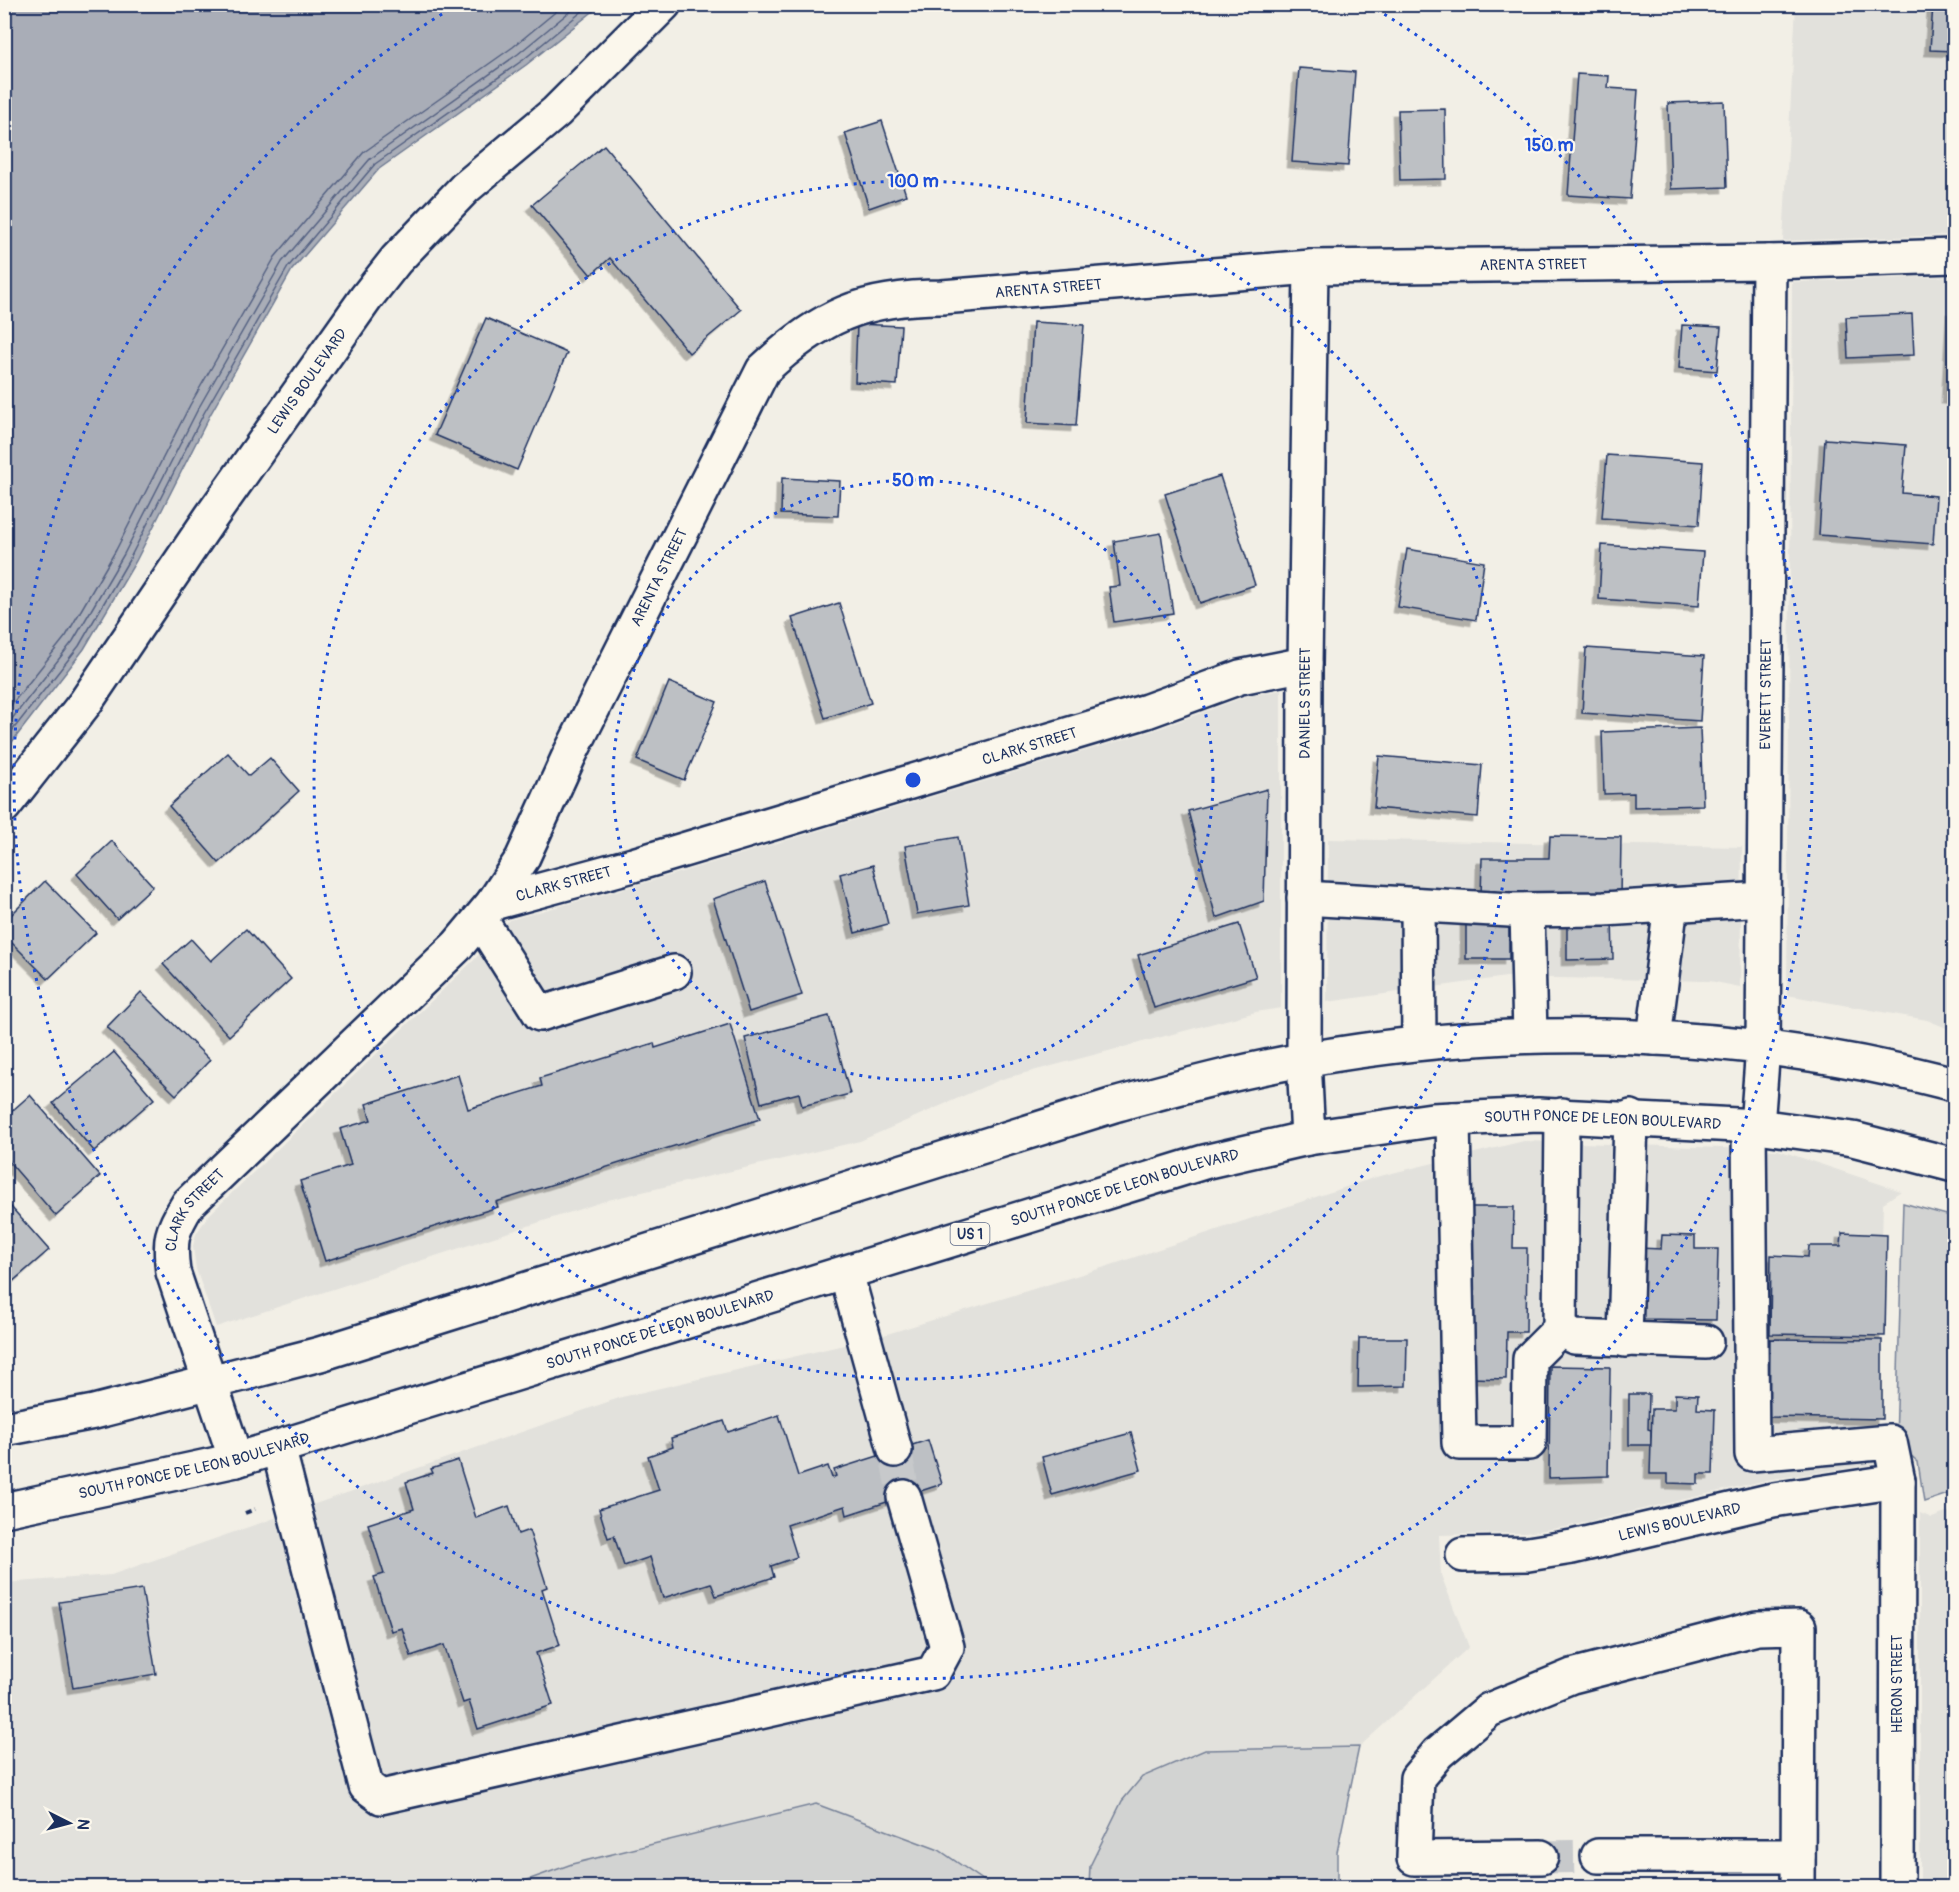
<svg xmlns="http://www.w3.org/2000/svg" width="1959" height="1892" font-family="Pangolin,sans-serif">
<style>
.built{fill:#e2e1dc}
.green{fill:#d2d3d2;stroke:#768198;stroke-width:1.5}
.water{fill:#a9adb7;stroke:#707b93;stroke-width:1.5}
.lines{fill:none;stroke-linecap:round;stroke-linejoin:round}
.shore{stroke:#546182;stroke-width:1.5}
.building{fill:#bdc0c4;stroke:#1b2f5e;stroke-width:1.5;filter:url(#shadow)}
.minor-tunnel{stroke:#c7c9cb;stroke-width:33;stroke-dasharray:33 16;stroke-linecap:butt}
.minor-casing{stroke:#1b2f5e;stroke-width:38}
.highway-casing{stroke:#1b2f5e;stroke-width:38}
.path{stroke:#1b2f5e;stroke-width:4;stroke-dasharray:6 4.5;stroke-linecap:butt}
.minor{stroke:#fbf7ec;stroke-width:33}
.highway{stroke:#fbf7ec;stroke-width:33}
.ring{fill:none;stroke:#1d4ed8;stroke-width:3;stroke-dasharray:3 6}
.labels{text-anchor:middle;stroke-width:4.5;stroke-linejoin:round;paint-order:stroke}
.shield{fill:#fbf7ec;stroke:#5e6b89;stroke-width:1.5}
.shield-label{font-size:14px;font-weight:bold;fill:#1b2f5e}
.street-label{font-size:15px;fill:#1b2f5e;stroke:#fbf7ec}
.centre{fill:#1d4ed8;stroke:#fbf7ec;stroke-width:3}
.ring-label{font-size:18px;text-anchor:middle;font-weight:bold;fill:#1d4ed8;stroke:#fbf7ec;stroke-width:4.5;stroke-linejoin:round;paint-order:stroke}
</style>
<defs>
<filter id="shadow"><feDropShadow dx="-5.5" dy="5.5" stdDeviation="0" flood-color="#0004"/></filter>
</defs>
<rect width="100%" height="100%" fill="#f2efe6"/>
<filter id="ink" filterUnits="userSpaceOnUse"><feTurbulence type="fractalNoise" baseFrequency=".0167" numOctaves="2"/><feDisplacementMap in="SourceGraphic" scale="12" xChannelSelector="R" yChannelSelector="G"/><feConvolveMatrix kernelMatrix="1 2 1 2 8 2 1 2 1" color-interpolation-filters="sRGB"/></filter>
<g filter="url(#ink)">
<g class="built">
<polygon points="1796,5 1954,5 1954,235 1783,241"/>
<polygon points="1954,276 1954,1031 1927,1020 1787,995 1792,282"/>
<polygon points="1281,690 1281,1008 1256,1012 1002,1079 860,1141 608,1200 216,1327 196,1269 193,1246 196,1234 208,1216 474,960 509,920 641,884 1155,730 1247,696"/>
<polygon points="1328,839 1742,847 1740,987 1710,981 1506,977 1327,1002"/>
<polygon points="1524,1141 1778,1150 1901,1191 1883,1203 1877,1441 1890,1461 1875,1460 1875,1464 1767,1480 1566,1527 1525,1533 1439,1535 1441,1575 1469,1647 1359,1747 1205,1750 1090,1866 1089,1887 993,1887 939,1850 816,1804 572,1864 508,1887 5,1888 5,1583 111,1575 622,1397 874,1338 1102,1268 1376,1177"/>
<polygon points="1954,1510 1954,1887 1920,1887 1920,1513 1932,1518"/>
</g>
<g class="green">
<polygon points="1903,1203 1954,1217 1954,1492 1924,1502 1918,1462 1896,1442"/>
<polygon points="1359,1747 1337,1852 1337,1887 1089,1887 1090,1866 1122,1801 1142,1777 1205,1750"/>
<polygon points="816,1804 939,1850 993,1887 508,1887 572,1864"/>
</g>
<polygon class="water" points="5,4 601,5 526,65 379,169 292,270 210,415 136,561 84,649 5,751"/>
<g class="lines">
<g class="shore">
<polyline points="4,714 66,636 116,550 190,405 275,257 364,152 513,47 565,4"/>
<polyline points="4,729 73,641 124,554 198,409 282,262 370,159 518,54 579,4"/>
<polyline points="4,741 79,646 130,558 204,413 288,267 375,164 523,60 591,4"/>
</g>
</g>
<g class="building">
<polygon points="1933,4 1954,4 1954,51 1930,50"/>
<polygon points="1299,68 1355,72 1348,166 1292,162"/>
<polygon points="1577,74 1609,76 1608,88 1638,90 1630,199 1568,195"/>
<polygon points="1724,101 1727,187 1671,189 1668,103"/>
<polygon points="1445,109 1446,179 1400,180 1398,110"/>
<polygon points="882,121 906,195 869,208 845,133"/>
<polygon points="604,145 741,310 689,353 610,258 591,275 532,205"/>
<polygon points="1952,309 1954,309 1954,399 1947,398"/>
<polygon points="1912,314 1914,355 1848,358 1846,317"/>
<polygon points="486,318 567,353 517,470 435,435"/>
<polygon points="1033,322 1084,325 1076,426 1027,423"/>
<polygon points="857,324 901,326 897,385 855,382"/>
<polygon points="1682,325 1721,327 1717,371 1679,368"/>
<polygon points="1825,439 1906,445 1902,493 1936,496 1933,544 1819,535"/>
<polygon points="1607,455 1703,462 1699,525 1602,518"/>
<polygon points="1220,476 1255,585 1200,603 1165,494"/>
<polygon points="782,478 840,481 838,516 781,514"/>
<polygon points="1161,533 1173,613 1114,622 1109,587 1120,586 1114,541"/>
<polygon points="1602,545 1703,552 1699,606 1599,599"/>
<polygon points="1407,549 1484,562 1476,620 1398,607"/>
<polygon points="839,603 871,703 825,718 792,618"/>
<polygon points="1586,648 1704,656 1700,721 1582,713"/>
<polygon points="669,682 717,702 684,780 637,760"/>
<polygon points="1700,728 1703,805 1634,807 1634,793 1604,794 1602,732"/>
<polygon points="228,753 249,776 270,758 299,791 219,863 169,806"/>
<polygon points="1379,756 1482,765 1478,817 1374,808"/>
<polygon points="1267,789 1264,901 1216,918 1188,811"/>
<polygon points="1550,836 1621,837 1620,898 1481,897 1482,858 1549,858"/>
<polygon points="958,837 969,905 917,914 905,846"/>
<polygon points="112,841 153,886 117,919 77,874"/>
<polygon points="873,865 888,924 855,933 840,874"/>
<polygon points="45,881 96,933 48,979 4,935 4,922"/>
<polygon points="765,881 802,995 749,1012 713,899"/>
<rect x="1466" y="915" width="43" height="44"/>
<polygon points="1567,917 1612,917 1613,959 1567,960"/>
<polygon points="1239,924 1256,977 1154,1008 1138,955"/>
<polygon points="246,929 291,979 229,1036 163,964 191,939 211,961"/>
<polygon points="141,992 210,1060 176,1095 107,1027"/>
<polygon points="829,1016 850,1094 802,1106 799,1093 761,1103 745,1038"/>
<polygon points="730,1024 760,1119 496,1202 498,1207 325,1261 300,1181 351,1165 340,1129 371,1120 366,1104 458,1075 468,1109 542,1086 540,1078 654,1043 655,1048"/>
<polygon points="114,1052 154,1099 94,1151 53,1103"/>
<polygon points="30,1095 100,1176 56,1216 4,1156 4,1118"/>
<polygon points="4,1199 49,1250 4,1289"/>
<polygon points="1471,1207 1514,1207 1513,1248 1527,1248 1526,1332 1507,1332 1506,1379 1471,1378"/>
<polygon points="1842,1233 1887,1235 1885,1336 1770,1334 1771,1255 1808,1257 1809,1246 1841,1246"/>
<polygon points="1662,1235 1695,1236 1695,1249 1718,1249 1716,1320 1639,1319 1639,1248 1661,1249"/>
<polygon points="1359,1338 1407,1338 1406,1386 1358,1387"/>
<polygon points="1770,1339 1882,1340 1882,1419 1769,1417"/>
<polygon points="1550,1366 1610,1367 1608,1476 1549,1478"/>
<polygon points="1629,1394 1649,1394 1648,1429 1651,1430 1651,1445 1629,1445"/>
<polygon points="1675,1394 1698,1395 1697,1409 1715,1410 1713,1474 1698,1474 1698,1484 1668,1483 1668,1474 1650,1474 1652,1409 1675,1409"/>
<polygon points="779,1415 798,1476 828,1466 832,1478 836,1476 834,1470 928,1440 942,1484 847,1515 845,1506 787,1525 797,1557 771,1566 774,1577 716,1596 711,1583 663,1598 650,1557 624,1566 614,1536 608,1538 599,1509 659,1490 648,1456 673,1447 671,1438 724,1421 728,1432"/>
<polygon points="1131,1433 1141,1470 1052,1495 1042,1457"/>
<polygon points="458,1460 476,1518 509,1506 518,1534 529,1530 547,1587 542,1589 560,1645 536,1653 553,1705 478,1729 469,1701 463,1703 444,1645 411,1656 402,1628 391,1631 374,1577 384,1574 368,1524 414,1509 406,1482 433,1473 431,1469"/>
<polygon points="142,1589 156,1674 73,1688 59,1602"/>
</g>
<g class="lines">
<g class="minor-tunnel">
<polyline points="895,1450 904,1497"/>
<polyline points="1541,1857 1598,1856"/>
</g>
<defs>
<g id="minor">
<path id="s1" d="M 4,806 L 85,703 L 211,517 L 366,298 L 396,260 L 465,188 L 556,112 L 664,4"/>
<polyline points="1304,898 1510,910 1604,909 1764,899"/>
<path id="s2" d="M 493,903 L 522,859 L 569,756 L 763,370 C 820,316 863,297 942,297 L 1311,267 L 1769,262 L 1954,256"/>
<polyline points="1418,905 1419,1043"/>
<polyline points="1527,910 1530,1036"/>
<polyline points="480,919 540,1014 674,972"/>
<polyline points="1654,1038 1671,904"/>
<polyline points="1453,1119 1459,1443 1529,1443 1530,1359 1560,1329 1562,1115"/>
<polyline points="1749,1125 1752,1454 1890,1442 1898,1481 1897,1888"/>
<path id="s3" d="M 1757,1126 L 1763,1047 L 1769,262"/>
<path id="s4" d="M 1308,1138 L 1304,1060 L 1305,664 L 1311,267"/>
<polyline points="846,1273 895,1450"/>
<polyline points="1560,1329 1574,1337 1706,1342"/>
<polyline points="1625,1340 1631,1117"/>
<polyline points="278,1447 366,1786 381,1797 933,1673 947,1647 904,1497"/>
<path id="s5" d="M 236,1460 L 173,1272 C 169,1240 171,1231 188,1204 L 457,946 L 493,903 L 633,865 L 1147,711 L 1240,677 L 1305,664"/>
<path id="s6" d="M 1463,1555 L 1528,1554 L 1572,1547 L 1773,1500 L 1898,1481"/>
<polyline points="1598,1856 1798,1856"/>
<polyline points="1541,1857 1414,1858 1417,1778 1438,1753 1489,1710 1572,1676 1757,1628 1799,1627 1798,1888"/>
</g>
<g id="highway">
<path d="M 4,1429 L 94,1412 L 320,1354 L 1114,1105 C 1177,1088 1239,1071 1303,1060 C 1519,1021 1743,1029 1954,1084"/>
<path id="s7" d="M 4,1510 L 236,1460 L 1204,1162 L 1308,1138 L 1432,1120 L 1538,1115 L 1757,1126 L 1853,1139 L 1954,1165"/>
</g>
</defs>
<use href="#minor" class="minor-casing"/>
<use href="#highway" class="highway-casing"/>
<polyline class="path" points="245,1513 255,1509"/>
<use href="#minor" class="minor"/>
<use href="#highway" class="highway"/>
</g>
</g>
<g class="ring">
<circle cx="913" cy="780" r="300"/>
<circle cx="913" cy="780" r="599"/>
<path d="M1369 5A899 899 0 1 1 457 5"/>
</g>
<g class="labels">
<rect class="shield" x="950.5" y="1223" width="39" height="22" rx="4.5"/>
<g class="shield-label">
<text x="970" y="1239">US 1</text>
</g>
<g class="street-label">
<text dy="5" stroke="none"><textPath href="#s2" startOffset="1390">ARENTA STREET</textPath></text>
<text dy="5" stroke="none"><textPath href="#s2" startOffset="904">ARENTA STREET</textPath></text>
<text dy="5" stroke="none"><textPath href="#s1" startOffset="522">LEWIS BOULEVARD</textPath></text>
<text dy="5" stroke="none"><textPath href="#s2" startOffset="366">ARENTA STREET</textPath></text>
<text dy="5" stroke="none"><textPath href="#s3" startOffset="432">EVERETT STREET</textPath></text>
<text dy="5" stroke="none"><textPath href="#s4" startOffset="435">DANIELS STREET</textPath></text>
<text dy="5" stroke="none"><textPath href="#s5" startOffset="1258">CLARK STREET</textPath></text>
<text dy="5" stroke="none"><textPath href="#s5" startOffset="772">CLARK STREET</textPath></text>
<text dy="5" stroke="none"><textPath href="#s7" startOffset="1653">SOUTH PONCE DE LEON BOULEVARD</textPath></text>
<text dy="5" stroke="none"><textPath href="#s7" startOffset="1167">SOUTH PONCE DE LEON BOULEVARD</textPath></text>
<text dy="5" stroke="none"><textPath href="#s5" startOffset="268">CLARK STREET</textPath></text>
<text dy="5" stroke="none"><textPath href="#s7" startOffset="681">SOUTH PONCE DE LEON BOULEVARD</textPath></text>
<text dy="5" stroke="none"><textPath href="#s7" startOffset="195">SOUTH PONCE DE LEON BOULEVARD</textPath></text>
<text dy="5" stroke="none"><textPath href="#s6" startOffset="220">LEWIS BOULEVARD</textPath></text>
<text transform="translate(1897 1684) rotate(-90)" y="5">HERON STREET</text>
</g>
</g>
<circle cx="913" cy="780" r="9" class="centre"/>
<g class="ring-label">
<text x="1549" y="151">150 m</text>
<text x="913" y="187">100 m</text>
<text x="913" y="486">50 m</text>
</g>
<rect width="1959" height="1892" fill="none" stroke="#fbf7ec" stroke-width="24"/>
<rect x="12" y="12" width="1935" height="1868" fill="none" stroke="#1b2f5e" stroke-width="2" filter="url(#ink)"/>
<g transform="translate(69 1823) rotate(96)" stroke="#fbf7ec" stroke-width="4.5" paint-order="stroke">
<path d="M0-4.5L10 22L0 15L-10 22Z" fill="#1b2f5e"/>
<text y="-9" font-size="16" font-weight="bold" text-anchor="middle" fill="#1b2f5e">N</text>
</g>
</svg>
